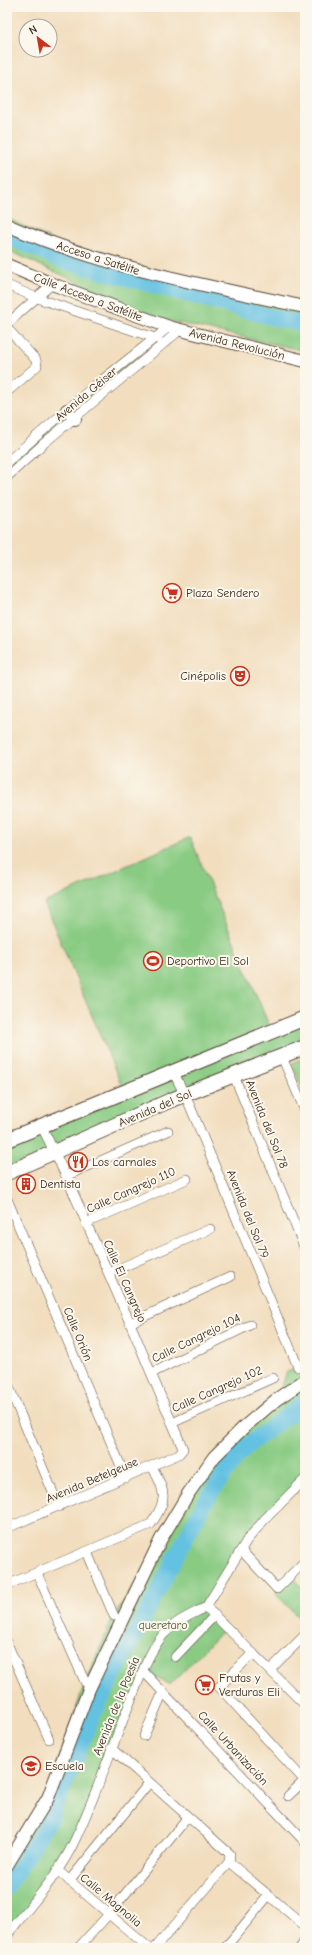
<svg xmlns="http://www.w3.org/2000/svg" width="312" height="1955" font-family="'Comic Neue',sans-serif">
<style>
.green{fill:#89cb83;stroke:#627a50}
.lines{fill:none;stroke-linecap:round;stroke-linejoin:round}
.river{stroke:#64c1e2;stroke-width:16}
.street-casing{stroke:#564536;stroke-width:10}
.secondary-casing{stroke:#564536;stroke-width:14}
.primary-casing{stroke:#564536;stroke-width:16}
.street{stroke:#fff;stroke-width:9}
.secondary{stroke:#fff;stroke-width:12}
.primary{stroke:#fff;stroke-width:14}
.labels{text-anchor:middle;stroke-width:4;stroke-linejoin:round;paint-order:stroke}
.street-label{font-size:12px;fill:#3b2a1e;stroke:#fbf7ec}
.poi-label{font-size:12px;fill:#3b2a1e;stroke:#fbf7ec;text-anchor:start}
.park-label{font-size:12px;fill:#525a3c;stroke:#fbf7ec}
</style>
<rect width="100%" height="100%" fill="#fbf7ec"/>
<filter id="ink" filterUnits="userSpaceOnUse"><feTurbulence type="fractalNoise" baseFrequency=".025" numOctaves="2"/><feDisplacementMap in="SourceGraphic" scale="8" xChannelSelector="R" yChannelSelector="G"/><feConvolveMatrix kernelMatrix="1 2 1 2 8 2 1 2 1" color-interpolation-filters="sRGB"/></filter>
<filter id="wash" filterUnits="userSpaceOnUse"><feTurbulence type="fractalNoise" baseFrequency=".012" numOctaves="4" result="noise"/><feDisplacementMap in="SourceGraphic" scale="16" xChannelSelector="R" yChannelSelector="G"/><feGaussianBlur stdDeviation="0.9" result="paint"/><feColorMatrix in="noise" values="0 0 0 0 0 0 0 0 0 0 0 0 0 0 0 0 0 1.4 0 .05"/><feComposite in="paint" operator="in"/></filter>
<g filter="url(#wash)">
<rect width="100%" height="100%" fill="#f2debf"/>
<g class="green">
<polygon points="7,218 73,250 305,306 305,351 156,318 7,250"/>
<polygon points="132,360 137,364 7,470 7,464"/>
<polygon points="190,837 271,1030 305,1016 305,1045 7,1168 7,1147 126,1096 44,903"/>
<polygon points="305,1057 305,1097 292,1063"/>
<polygon points="305,1365 305,1479 265,1519 207,1607 226,1627 170,1685 143,1671 98,1785 57,1870 7,1939 7,1865 42,1811 85,1682 114,1616 156,1551 196,1483 277,1399 287,1372"/>
<polygon points="292,1577 305,1590 305,1624 275,1593"/>
</g>
<g class="lines">
<g class="river">
<polyline points="7,236 64,261 279,319 305,324"/>
<polyline points="7,1887 51,1817 92,1717 204,1503 239,1454 252,1442 305,1402"/>
</g>
</g>
</g>
<g filter="url(#ink)">
<g class="lines">
<defs>
<g id="street">
<polyline points="7,285 37,298 158,339"/>
<polyline points="7,324 52,284"/>
<polyline points="7,328 36,360 37,366 7,392"/>
<polyline points="7,462 92,388 169,327"/>
<polyline points="7,477 43,444 180,330"/>
<polyline points="282,1057 305,1111"/>
<polyline points="173,1071 190,1106 298,1367"/>
<polyline points="234,1076 305,1249"/>
<polyline points="66,1176 168,1131"/>
<polyline points="7,1199 126,1478"/>
<polyline points="86,1223 187,1179"/>
<polyline points="109,1273 210,1229"/>
<polyline points="130,1323 230,1277"/>
<polyline points="152,1373 250,1325"/>
<polyline points="7,1382 59,1507"/>
<polyline points="172,1423 273,1378"/>
<polyline points="7,1528 179,1454 183,1449 130,1323 66,1176 41,1125"/>
<polyline points="241,1550 277,1589 305,1561"/>
<polyline points="87,1552 114,1616"/>
<polyline points="37,1573 85,1682"/>
<path d="M 7,1585 L 151,1524 C 169,1499 165,1492 152,1466"/>
<polyline points="206,1607 247,1540 265,1519 305,1479"/>
<polyline points="206,1607 305,1705"/>
<polyline points="7,1643 49,1739"/>
<polyline points="253,1653 219,1687 304,1780"/>
<polyline points="175,1657 215,1615"/>
<polyline points="270,1670 305,1635"/>
<polyline points="143,1671 305,1842"/>
<polyline points="144,1736 163,1692"/>
<polyline points="111,1748 230,1854 229,1862 155,1948"/>
<polyline points="288,1796 305,1780"/>
<polyline points="229,1862 305,1926"/>
<polyline points="57,1870 149,1948"/>
<polyline points="69,1881 149,1783"/>
<path d="M 7,1935 C 30,1906 57,1877 73,1844 C 96,1797 111,1748 131,1700 C 140,1678 148,1653 163,1635 C 175,1621 191,1615 206,1607"/>
<polyline points="78,1948 109,1914 187,1818"/>
<polyline points="225,1948 268,1896"/>
<polyline points="300,1948 305,1941"/>
</g>
<g id="secondary">
<path d="M 7,225 C 102,267 204,285 305,307"/>
<polyline points="7,265 52,284 169,327 305,361"/>
<polyline points="67,410 75,419"/>
<polyline points="7,1865 48,1798 89,1689 161,1539 188,1494 214,1457 244,1427 277,1399 305,1380"/>
</g>
<g id="primary">
<polyline points="7,1140 305,1018"/>
<polyline points="7,1173 171,1100 305,1047"/>
</g>
</defs>
<use href="#street" class="street-casing"/>
<use href="#secondary" class="secondary-casing"/>
<use href="#primary" class="primary-casing"/>
<use href="#street" class="street"/>
<use href="#secondary" class="secondary"/>
<use href="#primary" class="primary"/>
</g>
</g>
<defs>
<symbol id="supermarket-ring" viewBox="-11 -11 22 22"><circle r="9.5" fill="#fbf7ec" stroke="#c8321e" stroke-width="1.5"/><path d="M-6-5.5h2.5l.6 2H6L4.5 2H-2.5L-4.4-4H-6ZM-1.5 3.2a1.3 1.3 0 1 0 .1 0ZM3 3.2a1.3 1.3 0 1 0 .1 0Z" fill="#c8321e"/></symbol>
<symbol id="theatre-ring" viewBox="-11 -11 22 22"><circle r="9.5" fill="#fbf7ec" stroke="#c8321e" stroke-width="1.5"/><path d="M-5-5.5Q0-4 5-5.5V0Q5 5 0 6Q-5 5-5 0ZM-3.3-2.5H-1v1.5H-3.3ZM1-2.5H3.3v1.5H1ZM-2.8 1Q0 5.5 2.8 1Z" fill="#c8321e"/></symbol>
<symbol id="stadium-ring" viewBox="-11 -11 22 22"><circle r="9.5" fill="#fbf7ec" stroke="#c8321e" stroke-width="1.5"/><path d="M0-5a6.5 5 0 1 0 0 10a6.5 5 0 1 0 0-10ZM-3.5-1.8h7v3.6h-7Z" fill="#c8321e"/></symbol>
<symbol id="restaurant-ring" viewBox="-11 -11 22 22"><circle r="9.5" fill="#fbf7ec" stroke="#c8321e" stroke-width="1.5"/><path d="M-5-6h1v4h1v-4h1v4h1v-4h1v5L-1.5 .5V6h-2V.5L-5-1ZM5-6V6H3V1.5H1.5Q1.5-4 5-6Z" fill="#c8321e"/></symbol>
<symbol id="building-ring" viewBox="-11 -11 22 22"><circle r="9.5" fill="#fbf7ec" stroke="#c8321e" stroke-width="1.5"/><path d="M-4-6H4V6H1V3H-1V6H-4ZM-2.5-4.3h1.7v1.8h-1.7ZM.8-4.3h1.7v1.8H.8ZM-2.5-1h1.7V.8h-1.7ZM.8-1h1.7V.8H.8Z" fill="#c8321e"/></symbol>
<symbol id="school-ring" viewBox="-11 -11 22 22"><circle r="9.5" fill="#fbf7ec" stroke="#c8321e" stroke-width="1.5"/><path d="M0-5L7-2L0 1L-7-2ZM-4 1L0 2.5L4 1V4Q0 6-4 4Z" fill="#c8321e"/></symbol>
</defs>
<g fill-rule="evenodd">
<use href="#supermarket-ring" x="161" y="582" width="22" height="22"/>
<use href="#theatre-ring" x="229" y="665" width="22" height="22"/>
<use href="#stadium-ring" x="142" y="950" width="22" height="22"/>
<use href="#restaurant-ring" x="67" y="1151" width="22" height="22"/>
<use href="#building-ring" x="15" y="1173" width="22" height="22"/>
<use href="#supermarket-ring" x="194" y="1674" width="22" height="22"/>
<use href="#school-ring" x="20" y="1755" width="22" height="22"/>
</g>
<g class="labels">
<g class="street-label">
<text transform="translate(98 258) rotate(18)" y="4">Acceso a Satélite</text>
<text transform="translate(88 297) rotate(21)" y="4">Calle Acceso a Satélite</text>
<text transform="translate(237 344) rotate(14)" y="4">Avenida Revolución</text>
<text transform="translate(86 394) rotate(-40)" y="4">Avenida Géiser</text>
<text transform="translate(155 1108) rotate(-23)" y="4">Avenida del Sol</text>
<text transform="translate(267 1124) rotate(68)" y="4">Avenida del Sol 78</text>
<text transform="translate(131 1190) rotate(-24)" y="4">Calle Cangrejo 110</text>
<text transform="translate(248 1214) rotate(68)" y="4">Avenida del Sol 79</text>
<text transform="translate(125 1281) rotate(66)" y="4">Calle El Cangrejo</text>
<text transform="translate(78 1334) rotate(67)" y="4">Calle Orión</text>
<text transform="translate(196 1338) rotate(-26)" y="4">Calle Cangrejo 104</text>
<text transform="translate(217 1389) rotate(-24)" y="4">Calle Cangrejo 102</text>
<text transform="translate(92 1480) rotate(-23)" y="4">Avenida Betelgeuse</text>
<text transform="translate(116 1706) rotate(-68)" y="4">Avenida de la Poesía</text>
<text transform="translate(233 1748) rotate(47)" y="4">Calle Urbanización</text>
<text transform="translate(111 1900) rotate(40)" y="4">Calle Magnolia</text>
</g>
<g class="poi-label">
<text x="186" y="597">Plaza Sendero</text>
<text x="226" y="680" text-anchor="end">Cinépolis</text>
<text x="167" y="965">Deportivo El Sol</text>
<text x="92" y="1166">Los carnales</text>
<text x="40" y="1188">Dentista</text>
<text x="219" y="1682">Frutas y<tspan x="219" dy="14">Verduras Eli</tspan></text>
<text x="45" y="1770">Escuela</text>
</g>
<g class="park-label">
<text x="163" y="1629">queretaro</text>
</g>
</g>
<rect width="312" height="1955" fill="none" stroke="#fbf7ec" stroke-width="24"/>
<g transform="translate(38 38) rotate(329)"><circle r="19" fill="#fbf7ec" stroke="#aea59a"/>
<path d="M0-3L7 15L0 10L-7 15Z" fill="#c8321e"/>
<text y="-6" font-size="11" font-weight="bold" text-anchor="middle" fill="#3b2a1e">N</text>
</g>
</svg>
